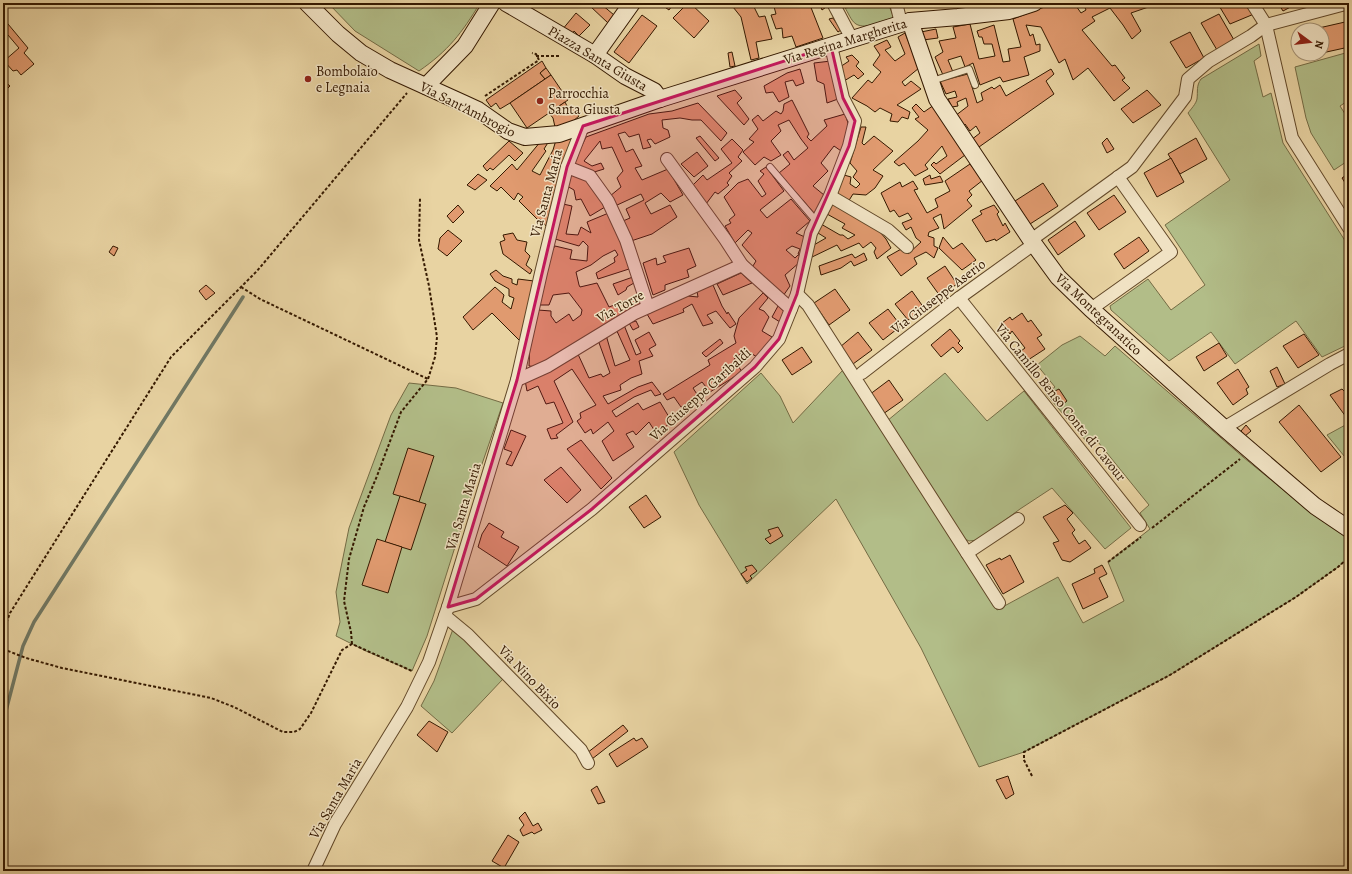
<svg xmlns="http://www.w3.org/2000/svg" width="1352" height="874" font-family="Alegreya,serif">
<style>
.green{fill:#b2bd88;stroke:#746b44}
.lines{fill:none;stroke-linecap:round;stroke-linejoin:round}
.stream{stroke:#707864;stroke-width:3.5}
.building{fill:#e09a6f;stroke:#351900}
.lane-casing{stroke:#624828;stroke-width:8}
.street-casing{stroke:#624828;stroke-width:14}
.secondary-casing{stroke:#351900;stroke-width:18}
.path{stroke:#351900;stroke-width:2;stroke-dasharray:3 2;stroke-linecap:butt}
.lane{stroke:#f0e2c3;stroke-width:6}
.street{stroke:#f0e2c3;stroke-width:12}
.secondary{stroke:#f0e2c3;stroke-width:16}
.marked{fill:#c2185b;fill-opacity:0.2;stroke:#c2185b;stroke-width:3;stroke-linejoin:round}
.poi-dot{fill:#8f2418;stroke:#f0e2c3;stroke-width:1.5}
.labels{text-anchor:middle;stroke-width:3;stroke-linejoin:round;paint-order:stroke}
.street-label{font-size:14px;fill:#351900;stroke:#f0e2c3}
.poi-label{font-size:14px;fill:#351900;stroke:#f0e2c3;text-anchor:start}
</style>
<rect width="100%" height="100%" fill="#e8d3a2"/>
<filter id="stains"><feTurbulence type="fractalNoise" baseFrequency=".005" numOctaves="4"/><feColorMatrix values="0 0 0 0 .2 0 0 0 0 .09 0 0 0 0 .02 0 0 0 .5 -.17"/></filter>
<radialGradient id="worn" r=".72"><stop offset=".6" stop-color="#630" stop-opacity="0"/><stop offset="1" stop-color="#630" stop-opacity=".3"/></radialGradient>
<g class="green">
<path d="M 328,3 L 480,3 C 462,33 448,51 419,71 L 355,31 Z"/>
<path d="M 877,3 L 888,3 L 894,18 C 883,21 866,30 856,24 C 851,21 848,12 845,8 Z"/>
<path d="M 1259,44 L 1261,56 L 1254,61 L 1263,97 L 1271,93 L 1283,143 L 1349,247 L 1349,344 L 1322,357 L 1296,321 L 1235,364 L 1211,332 L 1169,361 L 1111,310 L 1110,306 L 1148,279 L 1171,310 L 1205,285 L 1165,225 L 1230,180 L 1188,113 C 1191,109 1196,104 1197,99 C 1198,91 1196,86 1201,79 Z"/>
<polygon points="1349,52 1349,100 1340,106 1349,120 1349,160 1334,170 1311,133 1306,118 1295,67"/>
<polygon points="1080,336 1105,356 1115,346 1243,457 1309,511 1349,538 1349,557 1338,567 1296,597 1170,675 1024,752 979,767 921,648 836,499 747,584 699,505 674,452 761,373 780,396 793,423 843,370 881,426 997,610 1058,577 1083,623 1124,601 1108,562 1150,529 1140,513 1149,505 1094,437 1087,442 1046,394 1055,387 1037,365 1062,345"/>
<polygon points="945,373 987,421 1024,391 1131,528 1105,549 1052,488 1020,509 978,540 969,541 961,537 887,421"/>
<polygon points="409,383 456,388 503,403 471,496 427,636 412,671 366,651 336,636 340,622 336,592 349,528 391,415"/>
<polygon points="1349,423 1349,462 1327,435"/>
<polygon points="453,629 464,634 503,679 452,733 421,706 434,681"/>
</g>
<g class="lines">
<polyline class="stream" points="3,722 23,646 34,622 243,297"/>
</g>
<g class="building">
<polygon points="532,3 549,3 546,7 539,7"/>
<polygon points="593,3 597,3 600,6 601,4 614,15 608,23 590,6"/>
<polygon points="659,3 674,3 669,10"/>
<polygon points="688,3 690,3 709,21 694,38 673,18"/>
<polygon points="737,3 743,3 745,5 751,3 762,3 762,5 754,7 759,17 765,16 772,39 756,42 759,58 751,60 741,17 733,7"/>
<polygon points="773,3 827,3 829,5 822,10 820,5 818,7 815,3 810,5 823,38 796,47 792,36 783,38 782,28 776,29 771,15 776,14"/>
<polygon points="965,3 978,3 979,9 967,8"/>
<polygon points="1055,3 1074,3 1081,13 1086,10 1083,3 1160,3 1131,13 1141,31 1132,39 1123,25 1110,8 1092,17 1095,21 1082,30 1112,66 1115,65 1125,78 1122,80 1130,88 1114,101 1088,68 1073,80 1065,59 1059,63 1041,27 1026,25 1030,36 1033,34 1036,45 1040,44 1040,51 1024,57 1029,75 1003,82 1000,77 980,85 973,63 965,67 961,56 948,60 953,72 943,75 935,57 943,52 939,41 956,38 953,27 970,24 979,59 995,56 992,44 984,44 982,37 979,37 977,31 994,25 1003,62 1010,61 1008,49 1021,47 1013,19"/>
<polygon points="1220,3 1246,3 1254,14 1230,24 1218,4"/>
<polygon points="1278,3 1298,3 1283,11"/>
<polygon points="576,13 590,25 579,36 574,31 572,35 562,30"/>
<polygon points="1219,14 1234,40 1217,50 1201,23"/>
<polygon points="642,15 657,26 629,63 614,52"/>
<polygon points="3,18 28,48 24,53 34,64 21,75 17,70 13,71 4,61 19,48 8,35 3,39"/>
<polygon points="833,18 841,30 838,32 829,19"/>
<polygon points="1345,22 1349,47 1322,53 1322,30 1310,30"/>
<polygon points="936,29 938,38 923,40 921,32"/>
<polygon points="1190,32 1204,58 1186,68 1170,42"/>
<polygon points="905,33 919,68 902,82 905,86 911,81 921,89 897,105 910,112 908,119 902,117 898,122 890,121 892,114 880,108 875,112 867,106 852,98 868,80 872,83 881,72 873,65 880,55 874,46 887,40 891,47 885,50 895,61 905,54 898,37"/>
<polygon points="732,52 735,66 730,67 728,53"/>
<polygon points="852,55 859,62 856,66 864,74 858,79 854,75 844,81 840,67 849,61 846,57"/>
<polygon points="542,61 546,68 540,73 545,79 510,103 500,109 496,103 491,107 486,100"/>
<polygon points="831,61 838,99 827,103 824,84 817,81 814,63"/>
<polygon points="546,68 551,75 545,79 540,73"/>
<polygon points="800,69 804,83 796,86 793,80 785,82 789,97 779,102 773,92 766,93 764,86 787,73"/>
<polygon points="1051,69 1054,74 1046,81 1054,94 979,147 971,140 980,133 976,126 970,131 965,124 963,127 955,116 968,106 966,98 957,102 958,106 952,107 948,99 957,97 955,91 946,94 940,81 968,74 977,103 983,100 981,93 992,87 994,89 1000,85 1006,96"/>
<polygon points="551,75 568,100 527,128 510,103"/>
<polygon points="3,80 10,86 5,91 3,90"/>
<polygon points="735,90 742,98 737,103 749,119 744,125 717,96"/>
<polygon points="1147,90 1161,105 1133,123 1121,109"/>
<polygon points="792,100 809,134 807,137 811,141 827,126 824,120 845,114 850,129 844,153 834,146 821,163 828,171 813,186 824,195 815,214 779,173 790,164 783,155 788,151 794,160 808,148 801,139 789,120 778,125 781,131 771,141 781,155 771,161 764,157 755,165 743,152 754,142 749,139 758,129 752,120 758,115 763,121 776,111 781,114 783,111 784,104"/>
<polygon points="565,102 569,110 573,107 579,116 572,122 555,127 553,118 549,113"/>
<polygon points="698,103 727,133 721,141 701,120 692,120 680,118 662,120 663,128 668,130 670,137 655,144 651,139 647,140 651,147 643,149 639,134 629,137 625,132 618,134 626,152 633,149 642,166 635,168 642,180 668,169 683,195 670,202 661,193 645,203 651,214 670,205 677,217 652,234 631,241 623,221 630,218 626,209 644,200 641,194 615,206 610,196 621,187 617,178 623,171 612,147 602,149 600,141 584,161 592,166 601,163 604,169 591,173 573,164 586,137 649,114 672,111"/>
<polygon points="916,104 924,112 934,105 965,155 940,174 931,165 934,162 936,164 947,156 942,146 925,165 928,169 915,176 904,163 899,166 894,162 918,141 928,130 915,119 919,117 912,108"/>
<polygon points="861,127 866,127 862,143 864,145 874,136 893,151 873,170 883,176 875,188 866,195 853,194 848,202 836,197 844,175 851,177 850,184 856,188 860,184 853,177 857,171 850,163"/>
<polygon points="573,136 562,165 546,226 540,219 538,220 519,201 523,197 518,193 514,200 501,187 497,191 490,186 512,164 517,170 541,141 549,141 544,149 546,151 532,171 540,175 553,150 556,140"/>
<polygon points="700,136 719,158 715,161 696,138"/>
<polygon points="1107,138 1114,149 1107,153 1102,143"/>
<polygon points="1196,138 1207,159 1180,174 1168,154"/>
<polygon points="732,139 743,150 738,157 742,161 729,173 732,176 727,183 729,185 718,194 715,192 706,204 691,187 703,175 707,180 732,163 721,149"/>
<polygon points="509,141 523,153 515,161 509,155 493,170 490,168 487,171 483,166"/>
<polygon points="697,152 708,166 694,177 681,164"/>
<polygon points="1171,158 1184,182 1157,197 1144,173"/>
<polygon points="970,164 983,180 969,191 972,195 967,200 972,206 944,229 941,214 933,218 939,228 929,232 928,236 934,238 934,246 938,248 934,258 926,252 914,258 917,264 901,276 887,257 903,248 908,254 921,242 916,238 911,227 906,230 902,223 912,219 908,213 899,217 894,210 890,212 881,193 900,182 902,187 913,181 918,189 914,190 927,213 938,207 935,199 950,191 945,181"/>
<polygon points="766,167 784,191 760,210 767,218 791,199 810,221 796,233 807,238 802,256 798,254 800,249 792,246 786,250 795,258 798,255 802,256 800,262 785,275 790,286 783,296 751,269 756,261 742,245 752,233 748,230 735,243 725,226 731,223 729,220 735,215 724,197 738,183 748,179 762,197 766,194 758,181 764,174 760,171"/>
<polygon points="571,172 589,182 605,207 590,216 581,199 576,200 574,190 567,186"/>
<polygon points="1349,173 1349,189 1342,178"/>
<polygon points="478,174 487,180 475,190 467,185"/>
<polygon points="930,175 931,179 940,176 943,182 925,185 923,179"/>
<polygon points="1043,183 1058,206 1030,224 1015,201"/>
<polygon points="1114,195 1126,212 1099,230 1087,213"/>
<polygon points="832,201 874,225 886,239 891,248 877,259 874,252 876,248 871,242 863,248 859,243 841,251 837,245 810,258 812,246 826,238 818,233 821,224 840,235 843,235 848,239 855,235 842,228 845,224 827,214"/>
<polygon points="563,204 572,206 566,234 578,235 581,227 591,233 587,222 611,212 625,245 629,269 598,279 596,273 615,262 614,258 618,255 615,250 603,256 591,265 576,272 579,285 580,287 597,283 609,307 638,296 640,307 537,367 529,366 530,339 538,310 551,311 551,316 556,323 569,314 573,321 581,315 582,310 569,293 553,295 549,305 538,305 551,252 555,246 572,250 570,259 587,261 588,246 583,241 579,246 555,239"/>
<polygon points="458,205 464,212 453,223 447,216"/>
<polygon points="994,205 999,212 997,214 1003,226 1005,223 1010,232 996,241 995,239 986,242 972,220 982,214 980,211"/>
<polygon points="1075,221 1085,236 1058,255 1048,240"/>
<polygon points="448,230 462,241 447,256 438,249 440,238"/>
<polygon points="513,233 517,240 527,242 525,251 530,256 526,265 532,270 530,274 503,254 500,242 505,240 503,235"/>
<polygon points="943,237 953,249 962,243 976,260 962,270 939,248"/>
<polygon points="1139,237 1149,251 1124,269 1114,254"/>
<polygon points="113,246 118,248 114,256 109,252"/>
<polygon points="689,248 696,266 687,270 689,277 665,285 665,290 653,295 643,263 656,258 657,265 666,262 663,256"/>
<polygon points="864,253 867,260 854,266 851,261 841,268 821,275 819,266 852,254 855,258"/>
<polygon points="945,266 957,284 940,296 927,278"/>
<polygon points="496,270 503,276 512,279 512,283 517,285 518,279 534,281 520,341 492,313 473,330 463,317 495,287 504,295 502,302 511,309 514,298 509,296 509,289 495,281 490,274"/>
<polygon points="741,273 752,283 723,295 717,284"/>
<polygon points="633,277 634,283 627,287 626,290 618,295 613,284"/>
<polygon points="206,285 215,293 206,300 199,291"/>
<polygon points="713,285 722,306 727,314 728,312 736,324 730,328 716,311 707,315 713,323 703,326 692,304 683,309 684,312 653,324 647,314 688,296 698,297 697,291"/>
<polygon points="835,289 850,310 829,325 814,303"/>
<polygon points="912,291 924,308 908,320 895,304"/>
<polygon points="763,293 768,298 759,309 764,311 769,317 762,331 772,337 759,358 745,350 734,359 742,372 710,392 702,382 693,388 700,399 681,407 674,397 667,400 663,394 710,365 708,360 736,343 734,336 739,318"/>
<polygon points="778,306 785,312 780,322 772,317"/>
<polygon points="888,309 901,326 883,340 869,323"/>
<polygon points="1022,313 1028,322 1031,320 1042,335 1037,338 1045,349 1028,360 1021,351 1025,348 1012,331 1010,334 1002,323 1010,317 1012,320"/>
<polygon points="636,321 639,327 633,330 629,323"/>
<polygon points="624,325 636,355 641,353 635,340 649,332 656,345 649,349 653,356 639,361 642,374 631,378 620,385 621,390 603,396 608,404 638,387 652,382 661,394 655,396 651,390 634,397 612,411 616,417 638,403 643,410 660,402 672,422 656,433 649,422 636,435 633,431 626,434 634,447 613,461 602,441 614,431 608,422 593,434 591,429 585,433 577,421 581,418 580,413 596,405 572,369 554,381 573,422 556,435 558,438 551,439 547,429 563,423 554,402 546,404 538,386 527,391 525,380 577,352 589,378 601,374 603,377 610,373 598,340 606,335 615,366 630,360 616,329"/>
<polygon points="950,329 960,341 958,343 963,348 958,353 953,347 941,357 931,345"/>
<polygon points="858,332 872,350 853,364 840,347"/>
<polygon points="1304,334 1319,355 1298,368 1283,346"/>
<polygon points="720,339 723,343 706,357 702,353"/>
<polygon points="1219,343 1227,356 1204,371 1196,357"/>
<polygon points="802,347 812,362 792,375 782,360"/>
<polygon points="1277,367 1285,384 1277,387 1270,371"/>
<polygon points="1238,369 1249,387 1246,389 1248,394 1233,405 1217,383"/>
<polygon points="889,380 903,400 883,414 869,395"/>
<polygon points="1047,382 1055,391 1059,389 1067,401 1059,407 1042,385"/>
<polygon points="1342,389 1345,392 1349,390 1349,421 1330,395"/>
<polygon points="1299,405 1341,457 1321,472 1279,422"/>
<polygon points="1246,425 1251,431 1245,436 1241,431"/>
<polygon points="511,430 526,436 512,466 506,464 512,452 504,449"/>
<polygon points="581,440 612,478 601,489 567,449"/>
<polygon points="408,448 434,456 419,502 393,494"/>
<polygon points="561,467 581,490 567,503 544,480"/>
<polygon points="646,495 661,517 644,528 629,507"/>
<polygon points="400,496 426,504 411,550 385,542"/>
<polygon points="1065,505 1073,513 1067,519 1075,530 1072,533 1079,544 1085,540 1091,548 1070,562 1062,560 1053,543 1059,541 1043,517"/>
<polygon points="489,523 504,532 501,537 519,547 507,566 478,547 482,534"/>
<polygon points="778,527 783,536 770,544 765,539 771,536 768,530"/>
<polygon points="377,539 402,547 388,593 362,585"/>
<polygon points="1010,555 1024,582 1003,594 986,565 1000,558 1001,560"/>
<polygon points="752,565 757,571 750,576 752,578 747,582 741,574 747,570 745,567"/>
<polygon points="1102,565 1107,574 1099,578 1108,597 1083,609 1072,584 1095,573 1094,569"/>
<polygon points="429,721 448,732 437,752 417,735"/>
<polygon points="623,725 628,731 592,759 587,753"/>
<polygon points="634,738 636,741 642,738 648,747 617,767 609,754"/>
<polygon points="1008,776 1014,794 1006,799 996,780"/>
<polygon points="597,786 605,802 598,804 591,790"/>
<polygon points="525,812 533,826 538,823 542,830 534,834 532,832 523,836 520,830 524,825 519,818"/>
<polygon points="508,835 519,842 504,868 492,861"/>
</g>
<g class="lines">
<defs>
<g id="lane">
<polyline points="932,81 969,69 975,85"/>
<polyline points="770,167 817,222"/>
</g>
<g id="street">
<polyline points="833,3 852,39"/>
<polyline points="896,3 901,23"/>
<polyline points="1252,3 1266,25 1292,138 1349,228"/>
<polyline points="667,159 725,239 742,265 791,309"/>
<polyline points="567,167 590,176 608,201 626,240 648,307"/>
<polyline points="830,196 888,230 907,247"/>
<polyline points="1031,240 1132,167 1185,97 1188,79 1209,61 1251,36 1266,25 1349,3"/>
<polyline points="797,294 808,305 999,603"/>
<polyline points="959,298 1140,525"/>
<polyline points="1091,309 1171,252 1118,177"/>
<polyline points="862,373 959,298 1034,244"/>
<polyline points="517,380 548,366 635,313 742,265"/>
<polyline points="1224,428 1330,364 1349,354"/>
<polyline points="967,553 1018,519"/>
<polyline points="448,607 476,599 592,509 755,367 779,339 797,294 811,233 830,196 849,146 855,121 843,98 831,46"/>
<polyline points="445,616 468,635 581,750 588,763"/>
<polyline points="313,871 335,824 407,707 429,662 448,607 517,380 541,273 567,167 583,126"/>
</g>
<g id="secondary">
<polyline points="307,3 338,34 361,53 390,70 465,104 478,110 508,131 525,137 559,134 660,99 910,21 958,17 1009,11 1034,3"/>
<polyline points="506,3 595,55 625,76 654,91 660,99"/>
<polyline points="910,21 937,99 1031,240 1058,277 1091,309 1224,428 1315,506 1349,529"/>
<polyline points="595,55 632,3"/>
<polyline points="426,86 465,46 492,3"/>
</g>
</defs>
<use href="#lane" class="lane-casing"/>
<use href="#street" class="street-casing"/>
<use href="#secondary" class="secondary-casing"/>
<g class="path">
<polyline points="536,56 561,56"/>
<polyline points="485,96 539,60 536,54 532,53"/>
<polyline points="241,287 260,299 428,379"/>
<polyline points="1152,528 1240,459"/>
<polyline points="1108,562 1141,537"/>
<polyline points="3,632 10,613 171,357 257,271 407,93"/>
<polyline points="352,644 351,632 344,601 349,559 364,507 377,476 401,412 428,379 435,357 437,337 429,286 419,240 420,198"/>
<polyline points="3,649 26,658 62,668 211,698 234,707 283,732 294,732 300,729 311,713 342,650 352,644 412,671"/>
<polyline points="1032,776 1024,760 1024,752 1170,675 1296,597 1338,567 1349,557"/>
</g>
<use href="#lane" class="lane"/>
<use href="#street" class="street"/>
<use href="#secondary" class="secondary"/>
</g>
<path class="marked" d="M 831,46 L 843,98 L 855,121 L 849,146 L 811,233 L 797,294 L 779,339 L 755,367 L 592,509 L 476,599 L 448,607 L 517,380 L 567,167 L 583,126 Z"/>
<g class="poi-dot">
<circle cx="308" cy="79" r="4"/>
<circle cx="540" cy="101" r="4"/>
</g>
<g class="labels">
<g class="street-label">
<text transform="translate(845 41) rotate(-17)" y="5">Via Regina Margherita</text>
<text transform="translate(598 58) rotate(31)" y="5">Piazza Santa Giusta</text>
<text transform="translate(468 109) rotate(27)" y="5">Via Sant'Ambrogio</text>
<text transform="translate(546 193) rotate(-75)" y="5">Via Santa Maria</text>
<text transform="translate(938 296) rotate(-37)" y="5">Via Giuseppe Aserio</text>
<text transform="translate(620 306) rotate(-29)" y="5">Via Torre</text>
<text transform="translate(1099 314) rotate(43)" y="5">Via Montegranatico</text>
<text transform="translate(700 394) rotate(-42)" y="5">Via Giuseppe Garibaldi</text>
<text transform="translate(1061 402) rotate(51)" y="5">Via Camillo Benso Conte di Cavour</text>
<text transform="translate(463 506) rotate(-73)" y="5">Via Santa Maria</text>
<text transform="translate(530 677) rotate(46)" y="5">Via Nino Bixio</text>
<text transform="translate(335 798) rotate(-60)" y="5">Via Santa Maria</text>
</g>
<g class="poi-label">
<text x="316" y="76">Bombolaio<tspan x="316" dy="16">e Legnaia</tspan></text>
<text x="548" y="98">Parrocchia<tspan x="548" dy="16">Santa Giusta</tspan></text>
</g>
</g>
<rect width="1352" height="874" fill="none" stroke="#e8d3a2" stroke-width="16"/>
<rect x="4" y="4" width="1344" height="866" fill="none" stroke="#351900" stroke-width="2"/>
<rect x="8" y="8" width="1336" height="858" fill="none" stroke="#351900"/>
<g transform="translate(1310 42) rotate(105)"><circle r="19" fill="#f0e2c3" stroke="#a59275"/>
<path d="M0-3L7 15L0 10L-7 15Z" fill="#8f2418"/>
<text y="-6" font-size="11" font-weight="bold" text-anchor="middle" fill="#351900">N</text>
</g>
<rect width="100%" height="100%" filter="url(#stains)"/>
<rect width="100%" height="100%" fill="url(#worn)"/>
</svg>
